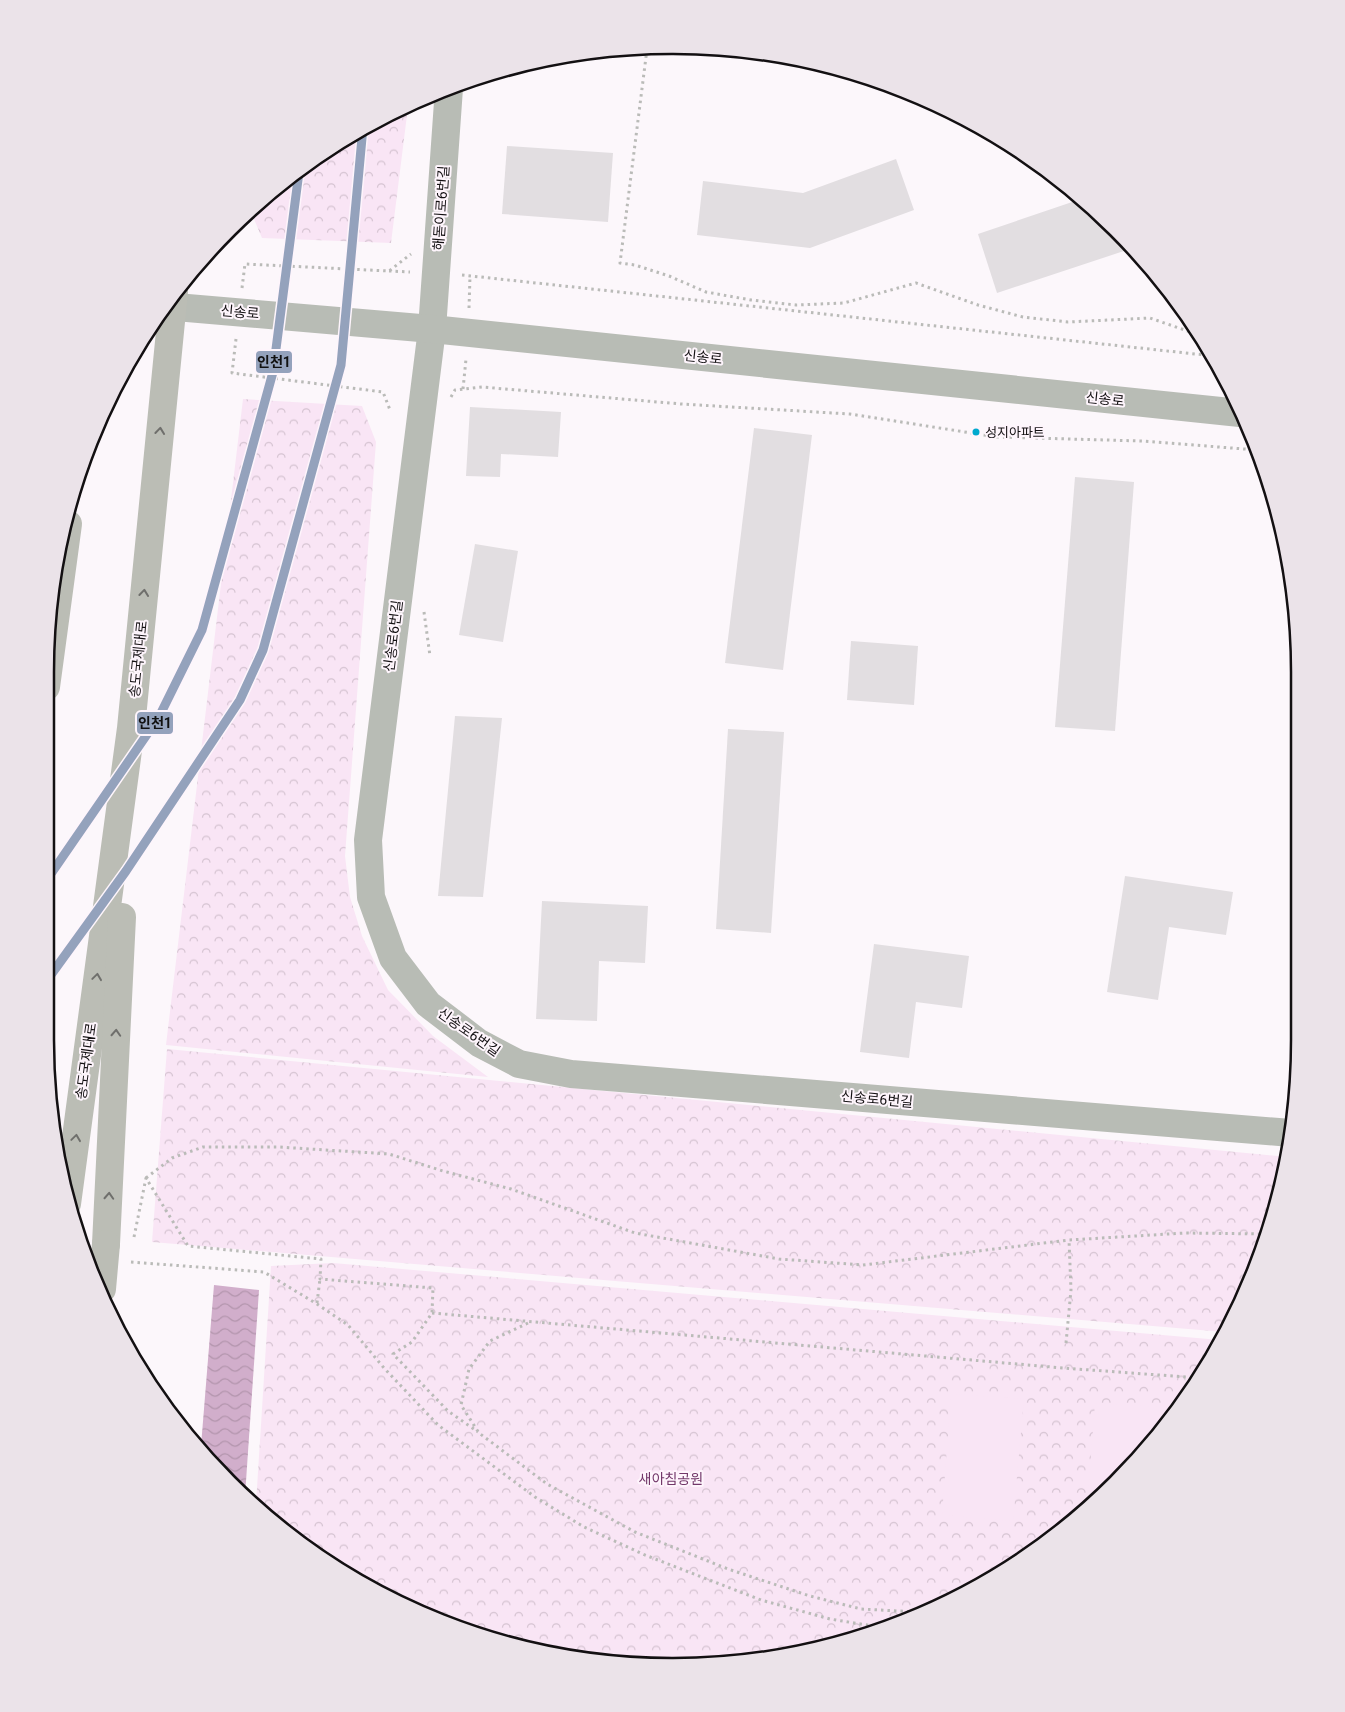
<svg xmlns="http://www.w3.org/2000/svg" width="1345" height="1712" font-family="Roboto,'Noto Sans KR',sans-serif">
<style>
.park{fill:url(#park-crowns)}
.garden{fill:#f9e5f5}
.water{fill:url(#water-waves)}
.building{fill:#e2dee1}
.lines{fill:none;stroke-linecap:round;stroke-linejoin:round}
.path{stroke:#babbb8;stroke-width:3;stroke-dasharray:2.5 4;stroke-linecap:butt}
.minor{stroke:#b8bcb5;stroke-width:28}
.major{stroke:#bbbdb5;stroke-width:28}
.major-bridge{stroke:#bbbdb5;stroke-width:28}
.metro-1-casing{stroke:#fef5fc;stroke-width:12}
.metro-1{stroke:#94a2bc;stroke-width:9}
.oneway{stroke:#6f6f6c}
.bus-dot{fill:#00a9ce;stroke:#fef5fc;stroke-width:2}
.labels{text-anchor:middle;stroke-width:4;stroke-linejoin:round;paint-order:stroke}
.bus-label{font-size:13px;fill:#131012;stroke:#fef5fc;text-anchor:start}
.street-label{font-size:14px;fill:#131012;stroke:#fef5fc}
.park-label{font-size:14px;fill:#723769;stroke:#fef5fc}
.rim{fill:none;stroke:#131012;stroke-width:2.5}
.line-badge{stroke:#fef5fc;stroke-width:2}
.pale-badge-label{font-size:14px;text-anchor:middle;font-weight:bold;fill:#111}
</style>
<defs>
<pattern id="park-crowns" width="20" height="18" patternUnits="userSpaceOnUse" patternTransform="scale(1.25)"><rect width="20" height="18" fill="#f9e5f5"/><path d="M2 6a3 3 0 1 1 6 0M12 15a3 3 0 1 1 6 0" fill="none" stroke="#d5c3d1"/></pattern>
<pattern id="water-waves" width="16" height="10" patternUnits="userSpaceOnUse" patternTransform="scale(1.25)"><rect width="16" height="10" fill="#d1aecb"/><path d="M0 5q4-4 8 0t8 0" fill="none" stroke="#b395ad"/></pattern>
</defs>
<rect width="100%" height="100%" fill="#fcf7fb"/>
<g class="park">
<polygon points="408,107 391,243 262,238 254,219 257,202 259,201 359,129"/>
<polygon points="243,399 362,406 376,442 345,856 350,897 362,936 388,990 433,1036 488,1077 166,1045"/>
<polygon points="167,1049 1288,1157 1288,1162 1252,1279 1224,1332 152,1242"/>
<polygon points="333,1263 1220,1340 1194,1388 1116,1483 986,1583 835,1646 673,1667 510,1646 359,1583 256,1504 271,1266"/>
</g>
<g class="garden">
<polygon points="951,1394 1024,1399 1013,1521 942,1515"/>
<polygon points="1095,1403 1178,1408 1116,1483 1087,1506"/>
</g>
<polygon class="water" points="214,1285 259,1290 245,1496 229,1483 201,1446"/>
<g class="building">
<polygon points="507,146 613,153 608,222 502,214"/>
<polygon points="896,159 914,210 810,248 697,235 703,181 803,193"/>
<polygon points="1081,199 1133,248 997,293 978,234"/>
<polygon points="470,407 561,412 558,457 501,454 500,477 466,476"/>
<polygon points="754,428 812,435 783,670 725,663"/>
<polygon points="1075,477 1134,482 1115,731 1055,727"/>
<polygon points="475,544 518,551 503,642 459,635"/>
<polygon points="851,641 918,646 914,705 847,700"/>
<polygon points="455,716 502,718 483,897 438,896"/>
<polygon points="728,729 784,732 771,933 716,929"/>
<polygon points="1125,876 1233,892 1226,935 1169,927 1158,1000 1107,992"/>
<polygon points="542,901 648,906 645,963 599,961 597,1021 536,1019"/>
<polygon points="874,944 969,956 962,1008 916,1002 909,1058 860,1052"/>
</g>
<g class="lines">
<g class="path">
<polyline points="647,49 620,263 635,265 669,276 706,292 751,300 796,305 844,303 916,283 978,305 1023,317 1068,322 1150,318 1199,335"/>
<polyline points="389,271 410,272"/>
<polyline points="462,275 1214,356"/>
<polyline points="242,288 245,264 389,271 411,254"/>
<polyline points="469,308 470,276"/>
<polyline points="236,339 232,373 383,392 390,410"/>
<polyline points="463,389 466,359"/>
<polyline points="451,397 455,390 482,387 681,404 850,414 997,437 1142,441 1257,450"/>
<polyline points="424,612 430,656"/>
<polyline points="146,1178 172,1158 203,1147 279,1147 389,1154 443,1171 511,1189 635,1233 779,1259 863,1265 1069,1240 1185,1233 1266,1234"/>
<polyline points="134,1237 146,1178 188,1246 321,1259 320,1279 433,1288 432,1313 412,1342 393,1354 448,1411 478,1432"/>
<polyline points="131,1262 264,1272 317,1304 348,1325 384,1368 438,1425 535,1497 584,1527 645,1555 761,1600 830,1619 879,1627"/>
<polyline points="317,1303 320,1279"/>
<polyline points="432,1313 1063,1368 1200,1378"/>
<polyline points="528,1323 490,1341 469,1369 461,1405 479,1433 547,1484 635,1532 728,1569 810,1596 861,1609 917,1612"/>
<polyline points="1066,1343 1071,1290 1069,1240"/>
</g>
<g class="minor">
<polyline points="449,88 432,329 368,840 371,897 393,958 428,1004 479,1043 519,1064 571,1074 1291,1133"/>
<polyline points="164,306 432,329 1240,413"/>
</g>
<g class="major">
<polyline points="46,687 68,524"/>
<polyline points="67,1204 131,728 174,291"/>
<polyline points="106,1244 122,917"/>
</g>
<polyline class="major-bridge" points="102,1289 106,1244"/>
<defs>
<g id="metro-1">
<polyline points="46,881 159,717 202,630 273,372 299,172"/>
<polyline points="45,983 126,871 240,700 263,650 341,365 363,127"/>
</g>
</defs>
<use href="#metro-1" class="metro-1-casing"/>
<use href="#metro-1" class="metro-1"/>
</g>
<defs><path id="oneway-chevron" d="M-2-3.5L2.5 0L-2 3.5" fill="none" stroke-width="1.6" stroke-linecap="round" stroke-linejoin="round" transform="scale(1.25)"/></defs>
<g class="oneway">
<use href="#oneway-chevron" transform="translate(160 431) rotate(-84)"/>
<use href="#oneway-chevron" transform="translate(144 593) rotate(-84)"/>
<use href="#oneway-chevron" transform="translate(97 977) rotate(-82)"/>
<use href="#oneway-chevron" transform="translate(116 1033) rotate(-87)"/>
<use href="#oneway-chevron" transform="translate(76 1138) rotate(-82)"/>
<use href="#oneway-chevron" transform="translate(109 1196) rotate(-87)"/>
</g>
<circle class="bus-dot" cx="976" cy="432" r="4.5"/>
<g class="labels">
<g class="bus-label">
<text x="985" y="437">성지아파트</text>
</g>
<g class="street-label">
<text transform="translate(441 208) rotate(-86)" y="5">해돋이로6번길</text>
<text transform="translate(240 312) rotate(5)" y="5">신송로</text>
<text transform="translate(703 357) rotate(6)" y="5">신송로</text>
<text transform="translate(1105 399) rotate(6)" y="5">신송로</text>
<text transform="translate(393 636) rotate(-83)" y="5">신송로6번길</text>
<text transform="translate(138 659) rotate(-84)" y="5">송도국제대로</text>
<text transform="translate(469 1032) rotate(35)" y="5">신송로6번길</text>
<text transform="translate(86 1061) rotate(-82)" y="5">송도국제대로</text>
<text transform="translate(877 1099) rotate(5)" y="5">신송로6번길</text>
</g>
<g class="park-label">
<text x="671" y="1484">새아침공원</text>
</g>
</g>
<path d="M0 0H1345V1712H0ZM672 54H673A618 618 0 0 1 1291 672V1040A618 618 0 0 1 673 1658H672A618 618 0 0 1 54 1040V672A618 618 0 0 1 672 54Z" fill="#ebe3e9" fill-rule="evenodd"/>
<path class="rim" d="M672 54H673A618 618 0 0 1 1291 672V1040A618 618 0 0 1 673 1658H672A618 618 0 0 1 54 1040V672A618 618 0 0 1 672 54Z"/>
<g class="line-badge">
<rect x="255" y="350" width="38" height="24" rx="5" fill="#94a2bc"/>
<rect x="136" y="711" width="38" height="24" rx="5" fill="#94a2bc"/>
</g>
<g class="pale-badge-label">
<text x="274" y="367">인천1</text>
<text x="155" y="728">인천1</text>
</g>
</svg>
